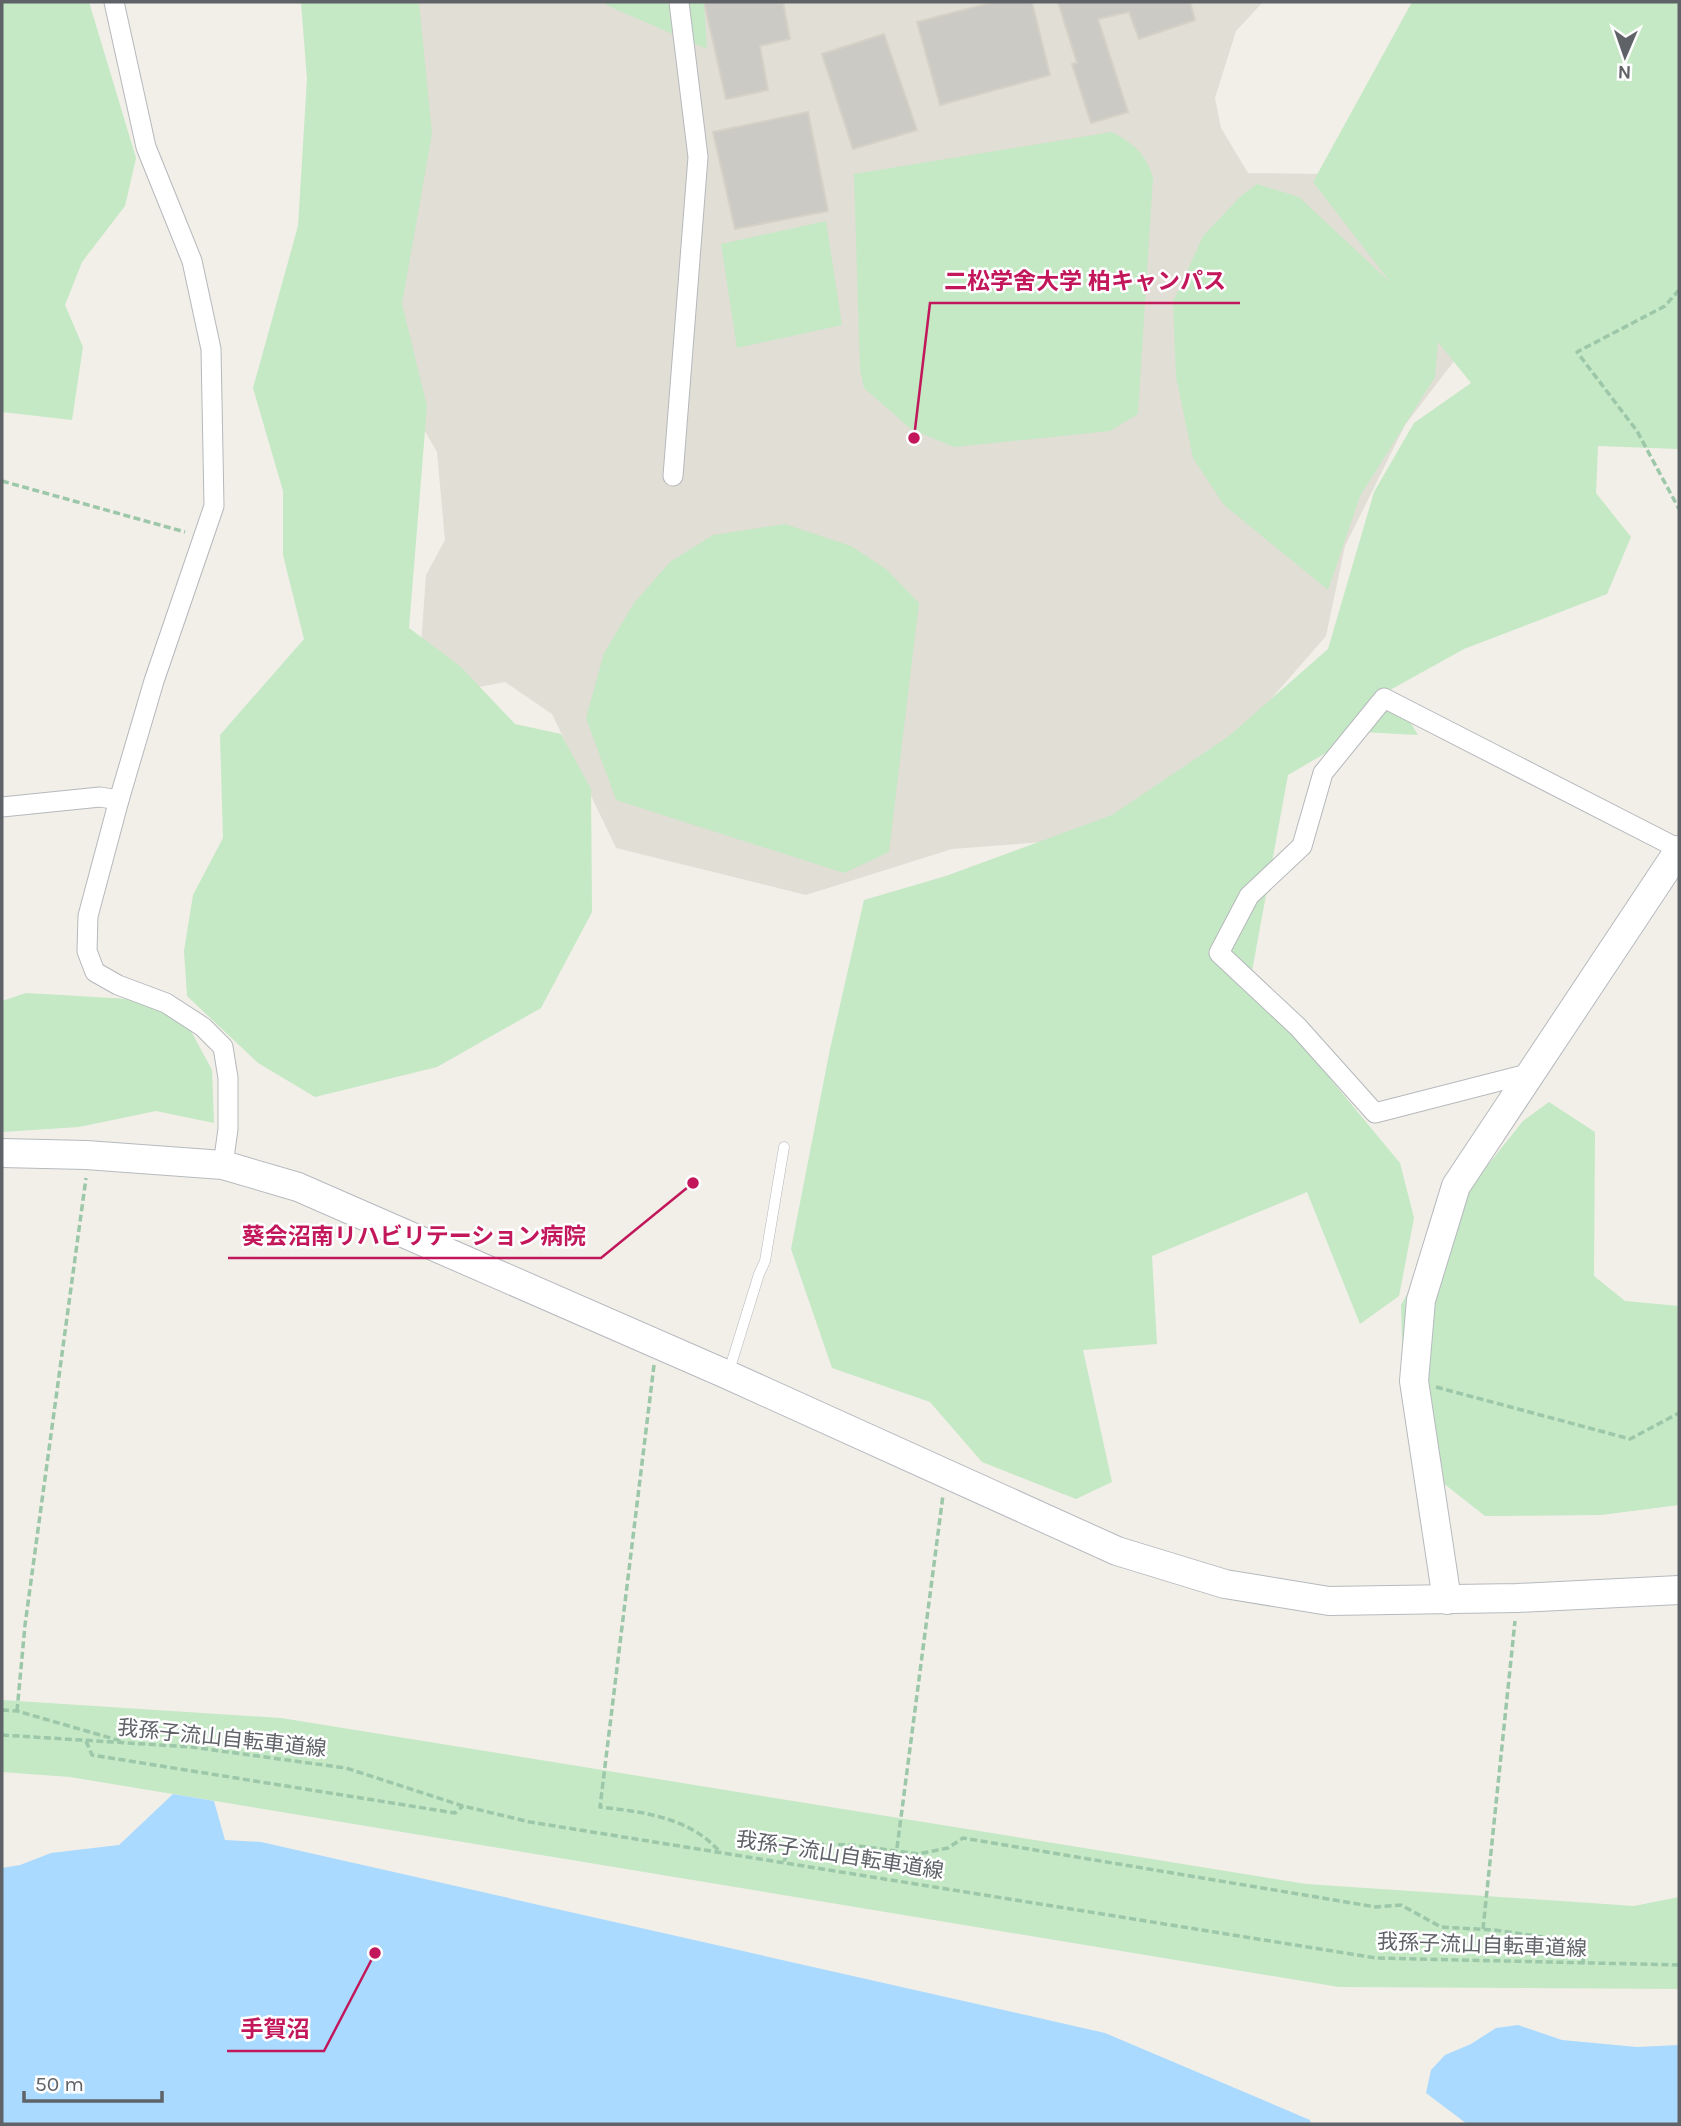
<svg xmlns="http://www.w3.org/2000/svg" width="1681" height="2126" font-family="Karla,'Noto Sans JP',sans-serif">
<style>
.education{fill:#e1ded6}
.green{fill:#c5e8c5}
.water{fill:#aadaff}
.building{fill:#cccac5;stroke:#d6d1c6;stroke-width:2}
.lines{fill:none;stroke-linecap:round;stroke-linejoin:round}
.lane-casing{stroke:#b5b8bc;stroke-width:11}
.street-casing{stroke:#b5b8bc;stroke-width:21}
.secondary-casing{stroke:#b6babf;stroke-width:30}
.path{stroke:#9cc7a9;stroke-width:3.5;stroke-dasharray:7 3.5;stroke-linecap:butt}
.lane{stroke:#fff;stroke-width:10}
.street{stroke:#fff;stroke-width:19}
.secondary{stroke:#fff;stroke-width:28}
.labels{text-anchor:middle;stroke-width:5;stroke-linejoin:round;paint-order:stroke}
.street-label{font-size:21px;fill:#5f6368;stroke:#fff}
.leader{fill:none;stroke:#c2185b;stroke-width:2.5}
.callout-dot{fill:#c2185b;stroke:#fff;stroke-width:2.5}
.callout-label{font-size:23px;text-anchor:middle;font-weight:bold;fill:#c2185b;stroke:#fff;stroke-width:5;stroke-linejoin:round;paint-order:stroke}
</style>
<rect width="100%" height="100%" fill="#f1efe8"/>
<polygon class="education" points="395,2 1263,2 1236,31 1215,98 1221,128 1248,173 1327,174 1468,343 1405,425 1345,546 1326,636 1218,760 1095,838 952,849 806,895 616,848 552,714 505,682 432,696 418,686 426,575 445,540 437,452 404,395"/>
<g class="green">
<polygon points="2,2 89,2 136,158 125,206 82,262 65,305 83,347 72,420 2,412"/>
<polygon points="301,2 419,2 432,134 402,304 427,406 409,628 460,666 515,724 561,734 591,789 592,912 541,1008 437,1067 315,1097 258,1063 187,996 184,951 193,895 223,838 220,735 304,639 283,555 283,491 253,388 298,226 307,79"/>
<polygon points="607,2 704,2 707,49 606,5"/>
<polygon points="1412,2 1679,2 1679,449 1598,446 1596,493 1631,537 1607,594 1464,649 1390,690 1418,735 1362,732 1288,775 1250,982 1400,1163 1414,1218 1399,1296 1360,1324 1307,1192 1152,1256 1157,1344 1083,1350 1112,1482 1076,1499 982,1462 930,1402 832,1368 791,1249 830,1049 864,900 946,876 1112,815 1229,736 1328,649 1374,492 1414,423 1471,383 1438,342 1435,377 1360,496 1328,590 1224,505 1193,458 1176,377 1173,302 1203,236 1241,196 1257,184 1299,197 1391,283 1313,182"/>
<path d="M 1112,132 C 1134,144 1145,153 1153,177 L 1138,414 L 1110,431 L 954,447 L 911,429 L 864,388 L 860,370 L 854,174 Z"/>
<polygon points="826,221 842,325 737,348 721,244"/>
<polygon points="785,524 851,546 886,569 919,603 889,852 844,873 616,800 586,718 604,653 634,603 670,562 713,535"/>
<polygon points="26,993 129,999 185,1020 212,1070 214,1123 156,1111 79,1127 2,1132 2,1001"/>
<polygon points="1549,1102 1595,1132 1594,1276 1625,1301 1679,1306 1679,1505 1601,1515 1485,1516 1438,1479 1404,1409 1401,1305 1460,1200 1523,1121"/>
<polygon points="2,1700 281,1718 1306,1884 1634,1906 1679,1897 1679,1989 1339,1987 70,1777 2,1772"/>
</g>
<g class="water">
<polygon points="173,1794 214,1801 225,1840 261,1842 1105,2033 1310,2120 1311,2124 2,2124 2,1868 20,1865 51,1853 119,1845"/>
<polygon points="1518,2025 1562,2040 1637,2047 1679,2045 1679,2124 1467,2124 1426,2093 1431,2070 1445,2055 1471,2044 1496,2028"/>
</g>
<g class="building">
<polygon points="704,2 783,2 790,39 760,46 768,90 726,99"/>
<polygon points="994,2 1032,2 1050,75 940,105 917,22"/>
<polygon points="1058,2 1190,2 1195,20 1139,39 1129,12 1098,19 1128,112 1091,123 1072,64 1077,63"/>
<polygon points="884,34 917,130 853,149 822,54"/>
<polygon points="808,112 828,211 735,229 713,132"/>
</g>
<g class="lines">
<defs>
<polyline id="lane" points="729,1371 759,1274 765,1261 784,1147"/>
<g id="street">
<polyline points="114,2 146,147 192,261 211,349 214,506 154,681 119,800 88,916 87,951 95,972 118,985 166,1003 203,1027 223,1047 228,1078 228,1129 223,1165"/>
<polyline points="673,476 698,157 679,2"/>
<polyline points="2,807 100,797 119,800"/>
<polyline points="1531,1073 1375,1113 1298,1027 1219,953 1249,896 1302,846 1323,773 1384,698 1679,849"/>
</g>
<g id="secondary">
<polyline points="2,1153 86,1155 223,1165 298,1187 728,1375 1117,1551 1225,1584 1329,1601 1517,1598 1679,1590"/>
<polyline points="1447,1600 1414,1381 1421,1300 1456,1186 1679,850"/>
</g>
</defs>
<use href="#lane" class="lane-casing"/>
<use href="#street" class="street-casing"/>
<use href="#secondary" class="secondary-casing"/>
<g class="path">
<polyline points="1679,290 1665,306 1577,352 1637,431 1679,509"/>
<polyline points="2,481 185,532"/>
<path d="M 654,1365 L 600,1807 C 643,1812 689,1817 719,1851"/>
<polyline points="1436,1387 1630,1439 1679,1413"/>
<polyline points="2,1710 17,1711 121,1741"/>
<polyline points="17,1711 25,1625 86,1178"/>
<polyline points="2,1735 191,1747 346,1768 463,1806 530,1822 1376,1958 1679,1965"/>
<polyline points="86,1741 92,1755 455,1813 463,1806"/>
<polyline points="897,1848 943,1495"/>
<polyline points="784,1861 791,1847 810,1844 852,1845 918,1854 948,1848 963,1838 1376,1907 1401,1905 1441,1927 1494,1930 1584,1943 1583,1964"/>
<polyline points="1483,1929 1515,1621"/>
</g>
<use href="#lane" class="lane"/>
<use href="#street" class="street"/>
<use href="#secondary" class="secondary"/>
</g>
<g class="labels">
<g class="street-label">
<text transform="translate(222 1738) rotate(6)" y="7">我孫子流山自転車道線</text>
<text transform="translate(840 1855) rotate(9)" y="7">我孫子流山自転車道線</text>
<text transform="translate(1482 1945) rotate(2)" y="7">我孫子流山自転車道線</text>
</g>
</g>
<path class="leader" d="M914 438L930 303H1240M693 1183L601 1258H228M375 1953L324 2051H227"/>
<g class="callout-dot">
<circle cx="914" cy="438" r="7"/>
<circle cx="693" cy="1183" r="7"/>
<circle cx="375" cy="1953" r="7"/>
</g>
<g class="callout-label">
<text x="1085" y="289">二松学舍大学 柏キャンパス</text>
<text x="414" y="1244">葵会沼南リハビリテーション病院</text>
<text x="275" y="2037">手賀沼</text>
</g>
<rect width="1681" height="2126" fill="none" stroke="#5f6368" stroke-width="7"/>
<g transform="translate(1625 56) rotate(182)" stroke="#ffffff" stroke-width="5" paint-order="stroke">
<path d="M0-5L12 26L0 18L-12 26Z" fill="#5f6368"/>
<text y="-10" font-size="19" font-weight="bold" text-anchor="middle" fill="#5f6368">N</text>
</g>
<path d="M24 2091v10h138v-10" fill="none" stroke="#5f6368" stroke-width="3.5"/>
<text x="35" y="2091" font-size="21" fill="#5f6368" stroke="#ffffff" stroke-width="5" paint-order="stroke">50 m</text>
</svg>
